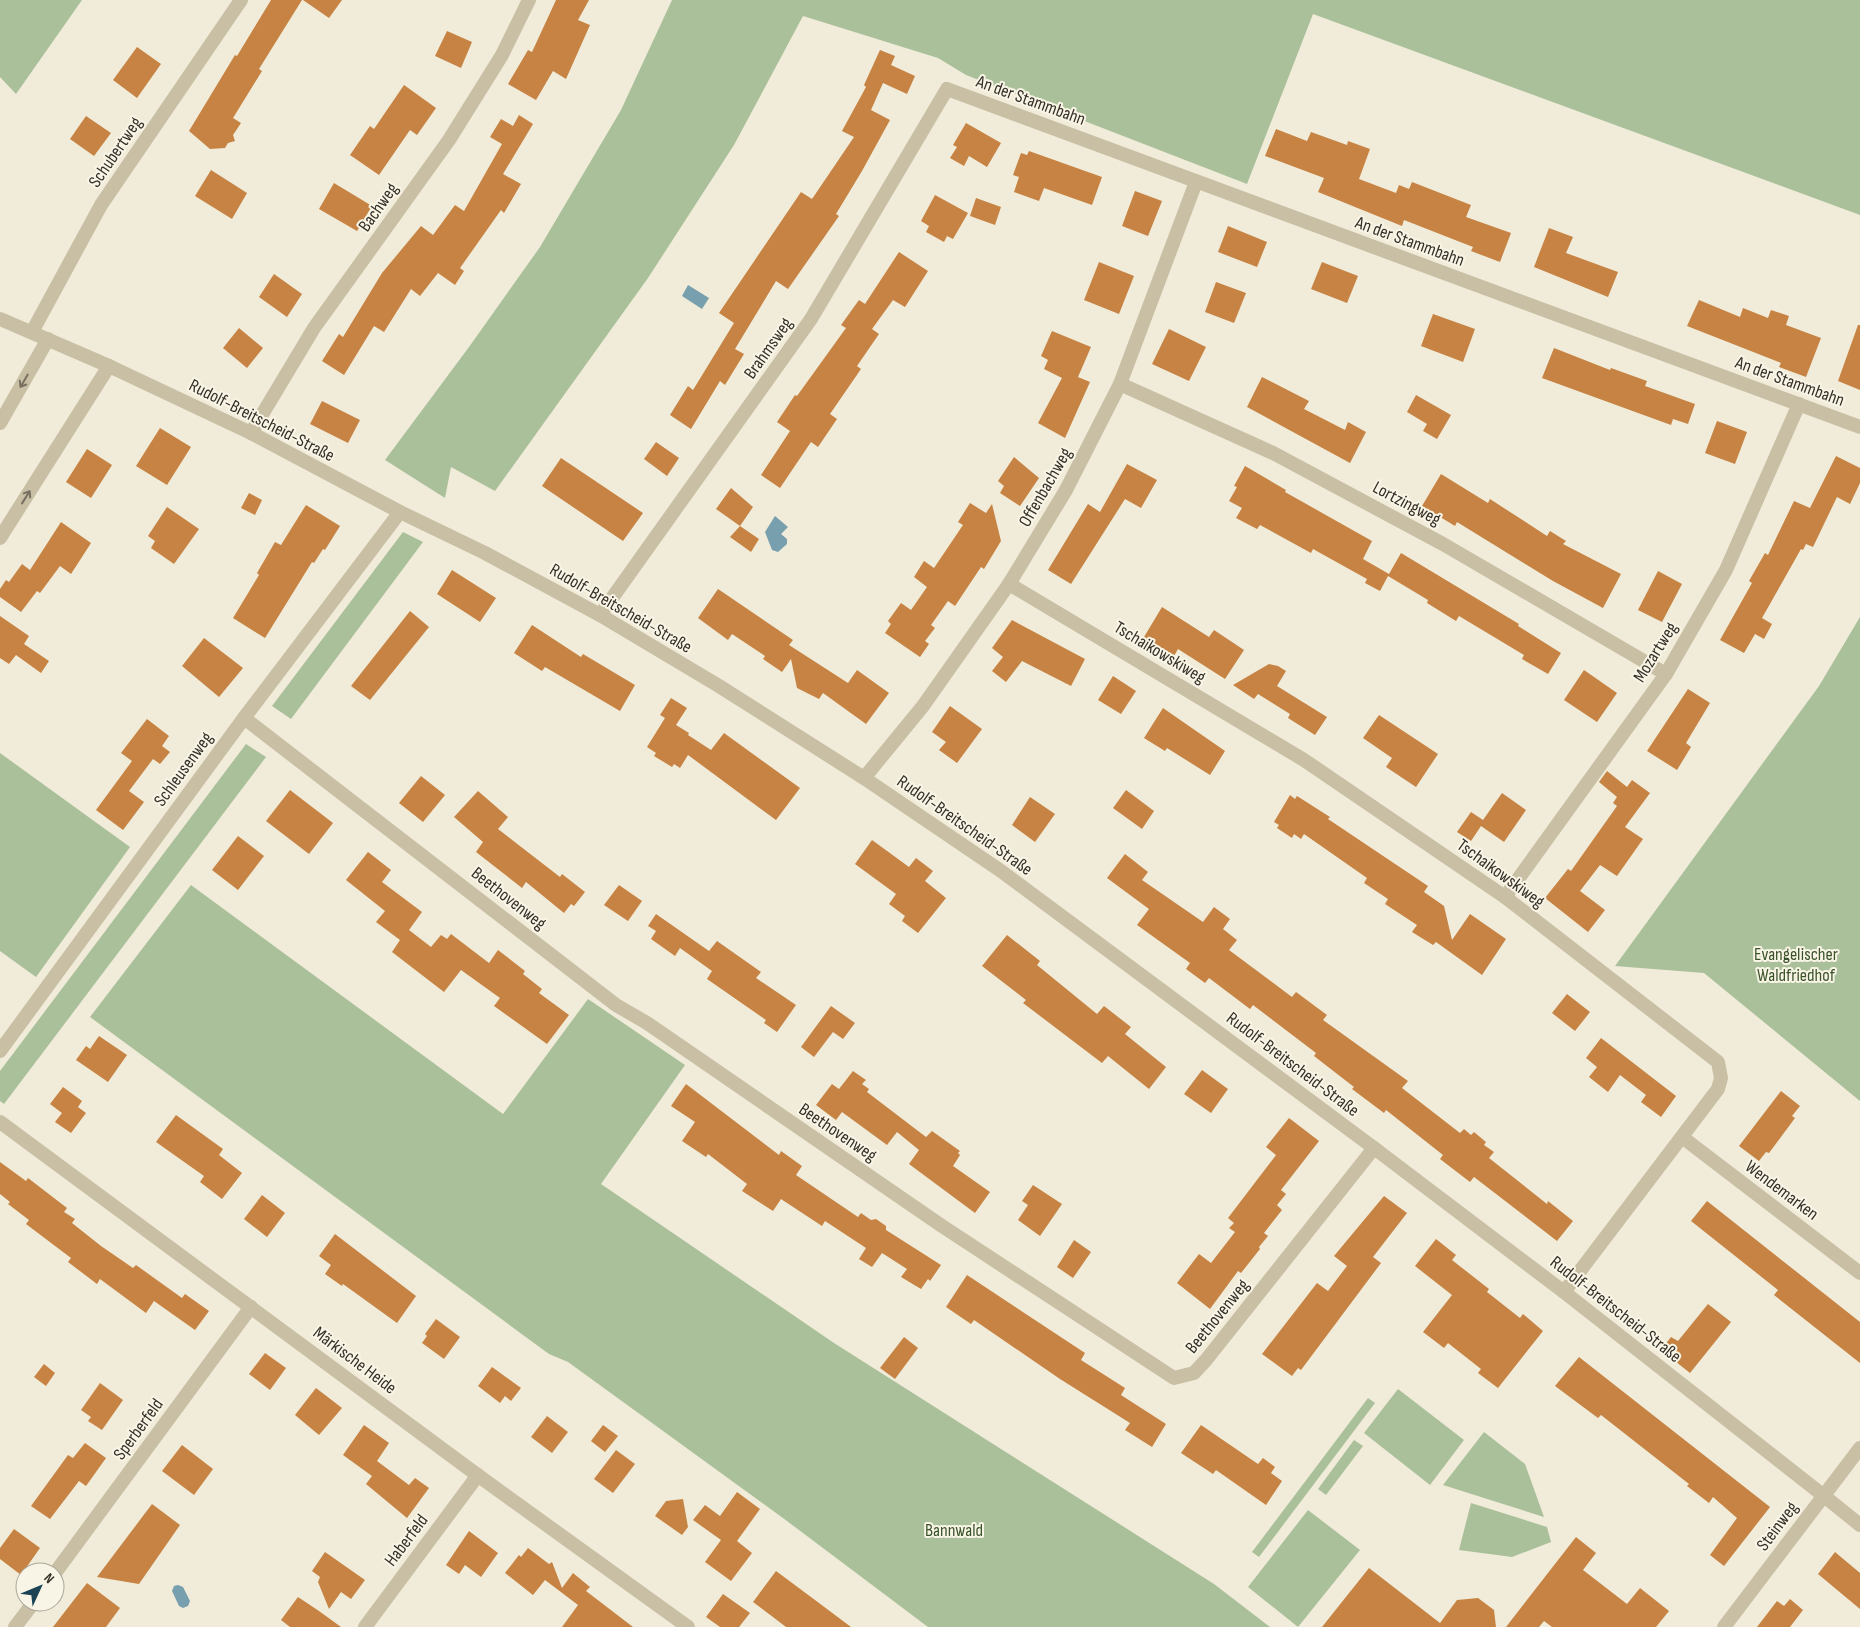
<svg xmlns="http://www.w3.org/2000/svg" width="1860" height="1627" font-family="'Sofia Sans Condensed',sans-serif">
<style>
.green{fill:#aac09a}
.water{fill:#789fae}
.building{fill:#c68343}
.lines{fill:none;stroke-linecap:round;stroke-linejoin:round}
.minor{stroke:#c9bfa5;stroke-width:14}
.tertiary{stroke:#c9bfa5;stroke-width:14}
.oneway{stroke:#787060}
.labels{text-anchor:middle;stroke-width:4;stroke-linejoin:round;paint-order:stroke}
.street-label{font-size:18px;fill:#352f27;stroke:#f9f5e6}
.park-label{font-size:18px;fill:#3a532a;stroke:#f9f5e6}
</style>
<rect width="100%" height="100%" fill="#f1ecd9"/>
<g class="green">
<polygon points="0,0 82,0 16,94 0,77"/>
<polygon points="672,0 1860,0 1860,215 1313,14 1247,184 966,75 938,58 803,16 734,145 648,278 495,491 451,467 445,498 385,460 469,347 540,247 621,110"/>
<polygon points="403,532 423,542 291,719 272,706"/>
<polygon points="1860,617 1860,1101 1704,973 1615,966 1819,686"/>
<polygon points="246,744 266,757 4,1104 0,1101 0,1071"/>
<polygon points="0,753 130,847 36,977 0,951"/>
<polygon points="191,885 503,1114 588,999 685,1065 601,1184 834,1343 1214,1584 1270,1627 928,1627 787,1521 568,1362 549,1354 90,1017"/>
<polygon points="1398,1389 1464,1440 1430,1485 1364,1433"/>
<polygon points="1368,1398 1375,1403 1259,1557 1252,1552"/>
<polygon points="1484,1432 1525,1464 1544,1517 1443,1485"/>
<polygon points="1354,1440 1363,1446 1326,1495 1318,1489"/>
<polygon points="1471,1503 1547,1527 1551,1542 1512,1557 1459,1550"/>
<polygon points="1308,1510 1360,1550 1298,1627 1248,1587"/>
</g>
<g class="water">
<polygon points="688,285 709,298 702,309 682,296"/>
<polygon points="775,516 788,527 781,534 787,539 787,544 778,552 772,550 765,532"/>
<polygon points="178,1585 183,1587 190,1601 188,1606 183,1608 179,1606 172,1591 174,1586"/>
</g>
<g class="building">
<polygon points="271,0 302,0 259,69 262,71 233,118 241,123 233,135 235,141 228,143 225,148 210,149 189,131 235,55 237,56"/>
<polygon points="303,0 342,0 329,18"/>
<polygon points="556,0 589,0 578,20 590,25 566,79 553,71 536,100 508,84 528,50 532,52"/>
<polygon points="447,31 472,42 461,68 435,56"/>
<polygon points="137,47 161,64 137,98 113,80"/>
<polygon points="880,50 895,56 891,65 915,76 907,94 883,83 871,110 890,120 862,171 836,214 839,216 788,289 776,281 735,349 744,354 725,385 720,381 691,429 670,415 688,386 693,390 734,323 719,313 801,192 812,199 854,137 842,131 866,87 864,85"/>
<polygon points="404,85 436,108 417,135 410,130 379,175 350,155 370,126 374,129"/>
<polygon points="519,115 533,124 503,174 521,184 504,213 501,210 460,268 464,271 455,285 438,273 420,296 411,289 384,332 374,326 344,375 322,361 339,334 343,337 382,273 421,226 433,235 455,205 464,211 502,144 490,137 501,119 513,126"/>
<polygon points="86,116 111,133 94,156 70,139"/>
<polygon points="966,123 1001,143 987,167 969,156 964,166 950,158 957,147 953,145"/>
<polygon points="1276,129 1307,141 1311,132 1347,145 1348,141 1370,149 1359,179 1396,193 1399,185 1409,189 1412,182 1471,205 1466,217 1511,233 1500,262 1471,251 1473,247 1404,220 1402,226 1318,192 1324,178 1265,156"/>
<polygon points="1029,151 1102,177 1092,205 1044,188 1039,201 1014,192 1019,177 1013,175 1021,153 1027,155"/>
<polygon points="211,170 247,193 232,219 195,196"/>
<polygon points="334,183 372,206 357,231 319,209"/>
<polygon points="1135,191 1162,201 1148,236 1122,226"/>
<polygon points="935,195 968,213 953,239 947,236 944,242 926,232 929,226 921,221"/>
<polygon points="976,198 1001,207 995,225 970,216"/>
<polygon points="1228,226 1267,242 1257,267 1218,252"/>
<polygon points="1549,228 1573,237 1566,253 1618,272 1608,297 1534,267"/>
<polygon points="899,252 928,271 905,307 893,300 872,329 879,334 857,366 861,369 830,414 837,419 818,447 811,442 780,488 761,475 790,431 777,422 795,395 797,396 846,328 841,325 859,300 865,304"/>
<polygon points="1099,262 1134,276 1119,314 1084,300"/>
<polygon points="1322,262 1358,276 1347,303 1311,289"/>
<polygon points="274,274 302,294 287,317 259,297"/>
<polygon points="1216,282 1246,293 1234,323 1205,312"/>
<polygon points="1699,300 1740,317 1743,308 1768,318 1771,310 1789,316 1786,325 1821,338 1806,377 1779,367 1781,363 1687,326"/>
<polygon points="1433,314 1475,329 1463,362 1421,346"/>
<polygon points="1858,325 1860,325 1860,390 1838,381"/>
<polygon points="239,328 263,348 247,368 223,348"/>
<polygon points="1169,329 1206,347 1189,381 1152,364"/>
<polygon points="1052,331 1091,347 1078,377 1090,382 1065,438 1038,423 1062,378 1044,369 1048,360 1041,356"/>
<polygon points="1554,348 1610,370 1611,368 1647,381 1645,386 1695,404 1688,424 1673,419 1671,425 1542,378"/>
<polygon points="1262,377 1309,401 1304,409 1345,430 1348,422 1366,432 1350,463 1247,407"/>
<polygon points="1416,395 1451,415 1437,439 1423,431 1427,424 1407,412"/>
<polygon points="322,401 360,420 348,443 310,424"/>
<polygon points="1717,421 1747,432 1735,464 1705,453"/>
<polygon points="160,428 191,447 167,485 136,466"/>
<polygon points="656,442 679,458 667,476 644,459"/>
<polygon points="87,449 112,465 91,498 66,482"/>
<polygon points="1836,456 1860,468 1860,483 1850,504 1837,497 1813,547 1806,544 1803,550 1801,549 1762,618 1772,624 1764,639 1755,634 1744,653 1720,640 1752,583 1749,581 1765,553 1768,555 1794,501 1810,508"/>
<polygon points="1014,457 1039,478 1020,506 1000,493 1004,486 998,481"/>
<polygon points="561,458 643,513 623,541 542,486"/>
<polygon points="1127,464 1157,480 1141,508 1125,499 1071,584 1048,570 1088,504 1100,512"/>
<polygon points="1245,466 1286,490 1285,492 1372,541 1363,559 1389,574 1401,553 1519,624 1518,626 1561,653 1548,674 1522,659 1524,655 1459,616 1456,621 1427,603 1428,600 1388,576 1380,591 1365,583 1367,579 1313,549 1311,553 1260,525 1257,529 1236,518 1242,508 1229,501 1237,487 1234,486"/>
<polygon points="1441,474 1488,503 1490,499 1547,536 1550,531 1566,541 1563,544 1621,574 1603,608 1553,581 1457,522 1455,526 1422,506"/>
<polygon points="731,488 753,507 740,526 716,509"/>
<polygon points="249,493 262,500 255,515 241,508"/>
<polygon points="970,503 986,513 992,504 1001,541 984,569 981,567 955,606 948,601 931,625 935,628 925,641 929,644 920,657 885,633 891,624 888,621 901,603 911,610 927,587 914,577 924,561 934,568 963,525 958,522"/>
<polygon points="306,505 340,526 325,550 323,549 314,563 312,562 265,638 233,618 259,575 257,573 275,542 281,545"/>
<polygon points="167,507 199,529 174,564 151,548 155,541 148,536"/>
<polygon points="61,522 91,543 71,574 60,566 40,593 37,591 21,612 0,597 0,589 6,580 9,582 22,564 30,570"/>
<polygon points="740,526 759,539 751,552 730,537"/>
<polygon points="452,570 496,598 480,622 437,594"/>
<polygon points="1658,571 1682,584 1662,622 1638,610"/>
<polygon points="718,589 793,640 789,645 848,683 857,670 889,693 866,724 823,693 819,699 797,688 791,659 782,672 763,659 765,656 732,634 728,640 698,618"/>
<polygon points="1162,607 1209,637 1214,630 1244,650 1225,679 1178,649 1174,656 1144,637"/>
<polygon points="410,611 429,627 370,700 351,686"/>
<polygon points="0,616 29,636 24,644 49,661 41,673 16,655 9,664 0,658"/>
<polygon points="1012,620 1085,659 1071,686 1022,661 1006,682 992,671 1003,657 992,648"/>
<polygon points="532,625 581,657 583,654 635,685 620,711 545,667 542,671 514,653"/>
<polygon points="204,638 243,668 219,697 182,666"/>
<polygon points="1269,664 1278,666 1286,671 1277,686 1327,717 1315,735 1288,718 1290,714 1258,694 1254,699 1233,685"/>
<polygon points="1584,670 1617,693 1597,722 1564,700"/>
<polygon points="1113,676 1136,691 1121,714 1098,700"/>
<polygon points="1688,689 1710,703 1686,743 1691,747 1677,770 1647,751"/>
<polygon points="671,698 687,708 676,725 689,733 688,735 711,750 724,733 800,788 776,820 688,755 680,768 674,764 672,767 654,756 656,753 647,747 665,718 660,715"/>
<polygon points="950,706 982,729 957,763 939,750 946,742 932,732"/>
<polygon points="1163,708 1225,751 1210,775 1167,748 1165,751 1144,738"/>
<polygon points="1379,715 1438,754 1416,787 1386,767 1392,758 1363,738"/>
<polygon points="147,719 169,736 162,746 170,752 160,764 153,759 129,791 144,802 123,830 96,810 132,761 121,753"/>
<polygon points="1607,771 1627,787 1632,780 1650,793 1625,827 1643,839 1617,876 1600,865 1580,891 1605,910 1588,932 1545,898 1568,869 1571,871 1617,806 1613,803 1617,797 1599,782"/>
<polygon points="421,776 445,795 423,822 399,803"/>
<polygon points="290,790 333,823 309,854 266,821"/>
<polygon points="1126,790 1154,811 1142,829 1113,808"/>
<polygon points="478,791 508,817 498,829 560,877 562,874 585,892 574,906 571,904 564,913 526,882 522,888 476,852 483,842 454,817"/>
<polygon points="1502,793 1526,810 1504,842 1481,826 1471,841 1457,832 1471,812 1483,820"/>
<polygon points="1290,795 1295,799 1297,796 1330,817 1328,819 1428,886 1424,892 1444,906 1452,940 1470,914 1506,939 1482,975 1436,942 1433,945 1412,932 1417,925 1385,904 1388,899 1364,883 1367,878 1304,834 1301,839 1294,834 1292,838 1277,828 1279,825 1274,822"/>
<polygon points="1030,797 1055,814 1035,842 1012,825"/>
<polygon points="238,836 264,856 238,890 212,870"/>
<polygon points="872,840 909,867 916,858 933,871 925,881 946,898 918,933 902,921 905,916 889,904 896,894 855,864"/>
<polygon points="368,852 391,870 382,882 422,912 409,930 431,947 441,935 447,939 451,934 489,963 498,950 525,971 523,974 542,989 539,993 569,1015 547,1044 494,1006 500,998 461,970 444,992 392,952 400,940 376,922 385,911 346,880"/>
<polygon points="1125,854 1148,872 1142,880 1203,922 1214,907 1230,919 1223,929 1237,940 1229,950 1292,997 1296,992 1327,1015 1323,1020 1408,1081 1402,1088 1460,1133 1464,1129 1471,1135 1474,1132 1486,1142 1484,1145 1494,1152 1489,1158 1547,1204 1548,1201 1573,1221 1557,1241 1474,1177 1470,1182 1440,1159 1443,1155 1386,1110 1384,1113 1352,1089 1354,1087 1314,1056 1316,1053 1253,1005 1250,1009 1209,978 1205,983 1186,969 1190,963 1137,925 1149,909 1107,878"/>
<polygon points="619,885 642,901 628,921 604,905"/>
<polygon points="656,914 709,951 717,941 761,972 756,978 796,1005 777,1032 764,1023 766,1020 707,979 712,971 680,948 675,956 651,939 656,931 648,926"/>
<polygon points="1007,935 1040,961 1037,965 1097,1014 1104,1006 1131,1027 1125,1034 1166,1067 1149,1089 1108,1056 1102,1063 1023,1003 1026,1000 982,966"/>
<polygon points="1567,994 1590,1012 1575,1031 1552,1013"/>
<polygon points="831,1006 855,1023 843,1039 833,1032 814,1057 801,1047"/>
<polygon points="99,1036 127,1055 108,1082 76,1060 86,1046 90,1049"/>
<polygon points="1601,1038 1676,1096 1661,1117 1641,1102 1646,1095 1620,1075 1608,1092 1589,1077 1597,1067 1586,1058"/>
<polygon points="1202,1070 1228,1089 1211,1113 1184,1094"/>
<polygon points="853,1071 866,1080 862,1084 869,1089 867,1092 926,1137 932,1131 960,1151 958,1153 960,1155 953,1166 990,1192 975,1213 909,1164 919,1150 897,1132 887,1145 842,1112 836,1120 816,1105 832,1084 839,1089"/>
<polygon points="686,1084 779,1155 781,1151 802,1166 796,1175 858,1217 861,1213 871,1220 876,1219 886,1226 886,1230 941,1265 930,1281 928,1279 921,1289 901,1277 907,1269 882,1253 872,1267 859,1259 866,1248 825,1221 822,1226 781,1199 773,1211 742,1191 747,1184 708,1154 706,1157 682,1141 695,1122 671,1106"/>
<polygon points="63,1087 82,1101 78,1107 86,1113 71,1133 55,1122 62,1113 50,1104"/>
<polygon points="1781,1091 1800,1106 1792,1116 1795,1118 1769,1153 1766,1152 1759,1161 1739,1146"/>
<polygon points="176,1115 223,1149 219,1155 242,1173 222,1199 200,1182 204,1176 156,1142"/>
<polygon points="1289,1118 1319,1141 1281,1190 1286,1194 1277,1205 1282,1210 1264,1233 1268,1236 1259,1247 1260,1249 1241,1273 1238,1271 1210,1309 1177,1283 1199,1254 1211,1263 1235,1232 1229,1228 1234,1223 1228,1218 1276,1155 1266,1147"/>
<polygon points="0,1162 26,1181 28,1178 67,1208 64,1212 75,1219 72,1223 101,1246 133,1268 136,1265 182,1298 185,1294 209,1311 195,1330 154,1301 146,1313 100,1279 97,1284 68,1262 71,1258 26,1224 29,1220 8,1204 10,1202 0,1194"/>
<polygon points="1033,1185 1062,1204 1040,1236 1018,1220 1028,1205 1022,1201"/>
<polygon points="262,1195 285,1213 267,1237 244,1219"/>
<polygon points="1384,1196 1407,1213 1373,1257 1381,1263 1301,1370 1298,1368 1292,1376 1262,1354 1317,1283 1328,1291 1347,1266 1334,1256"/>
<polygon points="1707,1201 1860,1322 1860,1363 1774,1295 1778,1290 1691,1221"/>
<polygon points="335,1234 416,1296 397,1323 343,1284 342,1286 325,1274 331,1265 319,1256"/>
<polygon points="1436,1239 1456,1255 1452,1260 1489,1289 1487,1292 1520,1318 1523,1314 1543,1331 1498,1388 1478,1373 1481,1369 1448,1343 1444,1348 1423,1332 1452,1295 1415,1266"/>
<polygon points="1074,1240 1091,1252 1073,1278 1057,1267"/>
<polygon points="967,1275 1085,1353 1081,1360 1125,1388 1121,1395 1166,1424 1152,1447 1125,1430 1130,1423 1060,1379 974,1320 971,1324 946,1307"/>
<polygon points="1708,1304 1731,1322 1690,1373 1661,1350 1671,1337 1678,1341"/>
<polygon points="436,1319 460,1337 444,1359 422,1343 427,1336 425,1334"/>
<polygon points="904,1337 918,1348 895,1379 880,1368"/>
<polygon points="265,1353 286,1368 270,1390 249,1374"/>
<polygon points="1579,1357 1770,1507 1724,1566 1710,1555 1737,1518 1713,1497 1709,1503 1687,1486 1689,1484 1601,1415 1598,1418 1555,1386"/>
<polygon points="44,1364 55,1373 46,1386 34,1377"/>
<polygon points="492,1367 521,1388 511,1401 505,1396 500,1403 478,1386"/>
<polygon points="100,1383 123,1400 102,1430 88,1421 91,1417 81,1410"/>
<polygon points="316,1388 342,1408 319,1435 295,1415"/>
<polygon points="547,1416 568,1432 552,1453 531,1437"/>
<polygon points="364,1425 389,1443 377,1461 409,1485 415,1478 429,1488 407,1518 366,1484 372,1476 343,1455"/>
<polygon points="603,1425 618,1436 605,1452 591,1441"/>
<polygon points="1201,1425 1258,1464 1263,1458 1275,1467 1271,1473 1282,1481 1266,1505 1216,1470 1213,1474 1181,1453"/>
<polygon points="85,1443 106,1458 86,1486 79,1481 50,1519 31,1506 68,1455 73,1458"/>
<polygon points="182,1445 213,1469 194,1495 162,1471"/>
<polygon points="616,1450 635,1464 613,1493 594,1479"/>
<polygon points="737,1492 760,1509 737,1541 752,1553 731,1581 705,1562 721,1540 693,1520 705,1505 720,1516"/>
<polygon points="683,1499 688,1527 682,1535 655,1516 666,1501"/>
<polygon points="152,1504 180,1525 139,1584 97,1577"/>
<polygon points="14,1529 40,1548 21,1575 0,1559 0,1548"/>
<polygon points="469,1531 498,1553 481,1577 465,1565 459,1574 446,1565"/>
<polygon points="1576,1537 1596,1553 1583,1570 1627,1604 1640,1588 1669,1611 1656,1627 1552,1627 1544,1621 1539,1627 1506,1627"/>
<polygon points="528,1548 549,1564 552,1562 562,1588 573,1573 590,1587 586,1591 633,1627 562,1627 578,1605 545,1580 533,1595 505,1573 519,1555 521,1557"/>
<polygon points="325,1552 365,1580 351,1599 341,1592 329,1609 318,1582 320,1577 312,1571"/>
<polygon points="1835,1552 1860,1573 1860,1609 1818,1574"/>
<polygon points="1369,1568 1440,1623 1457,1600 1478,1598 1494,1610 1496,1627 1322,1627"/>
<polygon points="776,1571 815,1600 851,1627 786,1627 753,1602"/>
<polygon points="87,1583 120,1608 106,1627 53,1627"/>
<polygon points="723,1594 750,1613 739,1627 720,1627 706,1617"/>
<polygon points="298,1597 319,1611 341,1627 290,1627 281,1620"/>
<polygon points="1790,1599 1803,1610 1790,1627 1757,1627 1777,1601 1784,1606"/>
</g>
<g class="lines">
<g class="minor">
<polyline points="0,319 109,366 251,433 400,512 485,553 600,615 719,686 864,778 1001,871 1374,1148 1564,1292 1824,1496"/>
<polyline points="32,332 101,205 241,0"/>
<polyline points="1120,384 1273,453 1443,544 1666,674"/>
<polyline points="0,423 48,339"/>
<polyline points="251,433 314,328 449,140 502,55 529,0"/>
<polyline points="0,538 109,366"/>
<polyline points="1009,584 1304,760 1505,897 1718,1062 1721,1078 1718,1089 1564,1292"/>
<polyline points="600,615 811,319 947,89 1860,427"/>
<polyline points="244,718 616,1005 647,1023 942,1226 1174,1378 1194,1373 1206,1360 1374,1148"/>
<polyline points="864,778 923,706 1009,584 1066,490 1120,384 1196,182"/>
<polyline points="1505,897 1666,674 1726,570 1799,404"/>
<polyline points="0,1051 244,718 400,512"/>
<polyline points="0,1122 476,1474 688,1627"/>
<polyline points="1682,1137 1860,1273"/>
<polyline points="55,1573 251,1307"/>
<polyline points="15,1627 34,1602"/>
<polyline points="365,1627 478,1475"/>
<polyline points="1724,1627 1860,1448"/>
</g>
<polyline class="tertiary" points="1824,1496 1860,1525"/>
</g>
<defs><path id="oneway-shaft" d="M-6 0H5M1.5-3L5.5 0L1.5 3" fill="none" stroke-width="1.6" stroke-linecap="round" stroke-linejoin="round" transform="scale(1.25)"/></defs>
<g class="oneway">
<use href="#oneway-shaft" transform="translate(24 381) rotate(120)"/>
<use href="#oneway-shaft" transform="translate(26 497) rotate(-58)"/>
</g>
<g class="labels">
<g class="street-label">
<text transform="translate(1031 100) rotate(20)" y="6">An der Stammbahn</text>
<text transform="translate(115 152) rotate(-56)" y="6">Schubertweg</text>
<text transform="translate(378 207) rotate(-55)" y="6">Bachweg</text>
<text transform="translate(1410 241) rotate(20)" y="6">An der Stammbahn</text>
<text transform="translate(768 348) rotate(-55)" y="6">Brahmsweg</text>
<text transform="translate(1790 381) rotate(20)" y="6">An der Stammbahn</text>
<text transform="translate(262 420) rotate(27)" y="6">Rudolf-Breitscheid-Straße</text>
<text transform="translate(1045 487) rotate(-60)" y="6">Offenbachweg</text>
<text transform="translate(1407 503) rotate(28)" y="6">Lortzingweg</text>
<text transform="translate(621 608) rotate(30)" y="6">Rudolf-Breitscheid-Straße</text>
<text transform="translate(1160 652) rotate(31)" y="6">Tschaikowskiweg</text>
<text transform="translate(1655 652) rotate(-58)" y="6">Mozartweg</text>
<text transform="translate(183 769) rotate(-54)" y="6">Schleusenweg</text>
<text transform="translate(965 825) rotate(35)" y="6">Rudolf-Breitscheid-Straße</text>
<text transform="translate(1501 873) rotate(36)" y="6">Tschaikowskiweg</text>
<text transform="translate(509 898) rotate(38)" y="6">Beethovenweg</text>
<text transform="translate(1293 1064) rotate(37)" y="6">Rudolf-Breitscheid-Straße</text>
<text transform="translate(838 1132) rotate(34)" y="6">Beethovenweg</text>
<text transform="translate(1782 1190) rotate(37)" y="6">Wendemarken</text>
<text transform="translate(1616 1309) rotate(38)" y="6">Rudolf-Breitscheid-Straße</text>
<text transform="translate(1217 1316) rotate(-51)" y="6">Beethovenweg</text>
<text transform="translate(355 1360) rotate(37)" y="6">Märkische Heide</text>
<text transform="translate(138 1429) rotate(-54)" y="6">Sperberfeld</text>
<text transform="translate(1777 1526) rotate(-53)" y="6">Steinweg</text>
<text transform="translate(406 1540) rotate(-53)" y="6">Haberfeld</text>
</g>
<g class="park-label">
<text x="1796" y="960">Evangelischer<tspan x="1796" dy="21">Waldfriedhof</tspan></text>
<text x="954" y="1536">Bannwald</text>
</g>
</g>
<g transform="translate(40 1587) rotate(46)"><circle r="24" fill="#f9f5e6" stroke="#aba69a"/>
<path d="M0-4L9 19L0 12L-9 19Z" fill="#1c4456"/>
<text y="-8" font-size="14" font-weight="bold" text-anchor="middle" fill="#352f27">N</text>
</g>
</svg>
